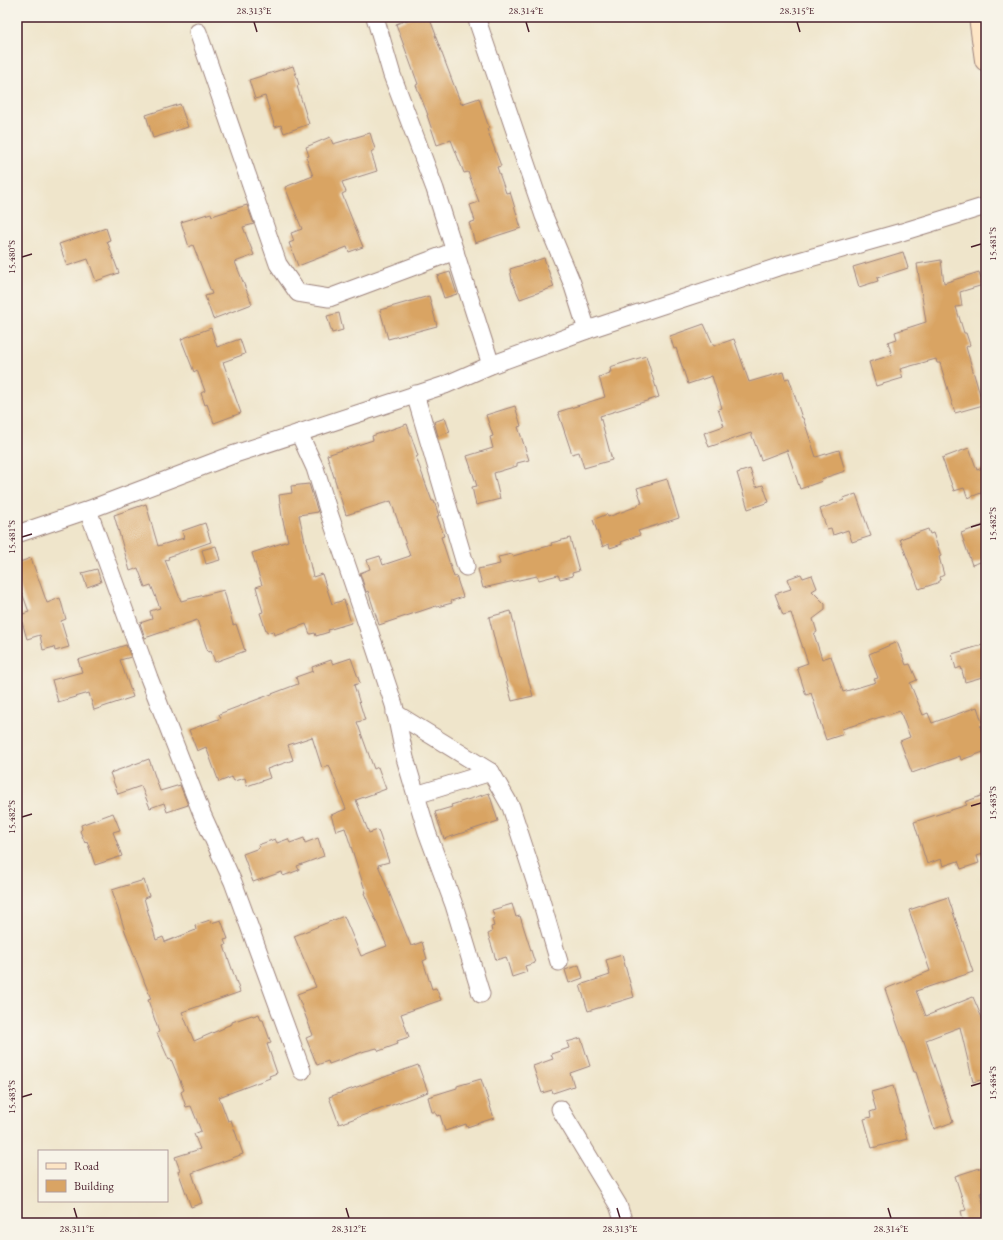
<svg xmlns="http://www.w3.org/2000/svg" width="1003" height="1240" font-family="'EB Garamond',serif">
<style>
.building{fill:#d9a464}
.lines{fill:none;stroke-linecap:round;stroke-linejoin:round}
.street-casing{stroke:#9c827b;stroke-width:19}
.secondary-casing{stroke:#9c827b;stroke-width:24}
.street{stroke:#fff;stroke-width:17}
.secondary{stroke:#fde5c5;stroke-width:22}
.ticks{fill:none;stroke:#4a1f2b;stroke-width:1.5}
.neatline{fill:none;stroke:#4a1f2b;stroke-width:1.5}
.ticks-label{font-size:10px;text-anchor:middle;fill:#4a1f2b}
</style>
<rect width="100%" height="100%" fill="#f7f3e8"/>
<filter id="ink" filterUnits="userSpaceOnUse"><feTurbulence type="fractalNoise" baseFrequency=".025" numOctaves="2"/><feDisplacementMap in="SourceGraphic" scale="8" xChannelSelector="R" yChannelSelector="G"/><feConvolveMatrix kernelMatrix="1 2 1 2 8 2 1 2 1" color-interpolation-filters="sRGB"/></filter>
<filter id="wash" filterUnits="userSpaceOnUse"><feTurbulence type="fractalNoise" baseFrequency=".012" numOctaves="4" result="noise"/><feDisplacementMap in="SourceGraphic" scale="16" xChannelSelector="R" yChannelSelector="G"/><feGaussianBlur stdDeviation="0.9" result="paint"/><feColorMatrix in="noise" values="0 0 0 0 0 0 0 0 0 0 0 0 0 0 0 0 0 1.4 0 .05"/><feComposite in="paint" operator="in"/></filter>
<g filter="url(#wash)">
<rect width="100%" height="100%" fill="#efe5cb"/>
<g id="blocks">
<g class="building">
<polygon points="415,17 429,17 436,35 435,35 461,104 479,98 489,128 487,129 501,166 497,167 506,193 510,192 521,228 475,243 469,223 475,221 470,205 479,202 468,172 464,173 451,140 437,145 427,115 428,115 416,85 418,84 396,24"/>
<polygon points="293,66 299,85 297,86 309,124 284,133 281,125 275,127 265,96 255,99 249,80"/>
<polygon points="180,104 188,127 153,138 146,115"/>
<polygon points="370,133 375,149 371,152 377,171 342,182 346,192 342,194 363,247 349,252 347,247 298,266 289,243 294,241 291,233 302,229 285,187 313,176 306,157 309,156 306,147 330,137 333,144"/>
<polygon points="247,205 254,224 243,227 254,255 235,262 252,304 213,319 205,296 212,294 193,245 189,247 181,222 211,213 212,216"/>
<polygon points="106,228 110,240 107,241 119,273 96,281 88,259 67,266 59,244"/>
<polygon points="903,252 908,268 877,278 878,281 859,287 853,267"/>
<polygon points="544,258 554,287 520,299 512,281 510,269"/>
<polygon points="941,260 944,283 979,272 983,285 960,292 962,306 956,307 964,333 966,333 970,345 966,347 983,405 955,413 940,363 937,363 936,359 900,369 903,378 876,386 869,362 892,355 888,342 897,339 895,332 926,322 917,264"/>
<polygon points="450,272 457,294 444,298 437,276"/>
<polygon points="429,296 437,326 388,339 380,310"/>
<polygon points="339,313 343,330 332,333 327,316"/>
<polygon points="704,324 714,346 734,339 749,382 783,372 785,379 789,378 802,418 803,418 816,457 839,450 845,471 821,479 822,481 800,489 787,450 761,460 751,433 709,447 704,433 724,426 718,409 722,408 712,376 688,384 676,348 674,349 670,336"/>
<polygon points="211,328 217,347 240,339 245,354 223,362 241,413 214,423 207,404 205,405 201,393 205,391 197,370 194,372 181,339"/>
<polygon points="646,356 659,397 600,416 612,460 584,468 579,452 572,454 558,412 605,397 599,377 610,373 609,372 611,372 610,367"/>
<polygon points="515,406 521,426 518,427 529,460 517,463 517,466 494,473 500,499 476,505 472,487 477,486 467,456 493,448 490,437 493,436 486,415"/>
<polygon points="445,418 450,432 438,436 434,422"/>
<polygon points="407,424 418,456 416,457 432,501 434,501 439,516 437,516 444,536 441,537 454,577 456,576 463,597 451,601 452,603 437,607 436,606 379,625 368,591 366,592 360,573 370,569 367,560 380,556 383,565 410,556 391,501 346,515 327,455 373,440 372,436"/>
<polygon points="969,448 977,470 986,467 986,491 968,498 964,488 954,491 942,458"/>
<polygon points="750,469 756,487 763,485 769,502 748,509 737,473"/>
<polygon points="667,479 679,518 638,531 640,535 621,542 622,544 610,548 609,544 603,547 593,520 607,514 608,517 638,506 638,504 642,503 637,488"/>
<polygon points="309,484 318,512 299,515 313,577 322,574 332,604 344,600 351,623 328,630 329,632 316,636 315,633 310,634 306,624 274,635 273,631 267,633 260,613 263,612 256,587 262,585 252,553 288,541 282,517 279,495 292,493 291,486"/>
<polygon points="856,494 871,536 852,542 848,530 833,535 831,528 827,529 820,509 844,500 843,498"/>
<polygon points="146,504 158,546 184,538 182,531 205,523 211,542 168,557 169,559 165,560 181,601 224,590 233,625 236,624 245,651 215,662 211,651 208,652 197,620 145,638 140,623 152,619 150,611 160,608 151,585 145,587 138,568 130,571 114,515"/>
<polygon points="986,524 986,560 972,565 961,533"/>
<polygon points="928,529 930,534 933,533 941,556 939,557 944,575 940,577 941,580 937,583 919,589 900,539"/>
<polygon points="570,538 579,571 572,573 573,576 560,579 558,575 539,580 537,576 483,588 478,569 500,564 498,557 512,554 513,556 552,545 551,543"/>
<polygon points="216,546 220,560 206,564 202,550"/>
<polygon points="31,558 47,603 60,598 66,619 61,621 69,647 55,651 54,647 43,650 40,635 27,639 20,615 29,612 17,579 17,563"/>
<polygon points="97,569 101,582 87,587 82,573"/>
<polygon points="801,574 803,578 812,575 817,588 812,591 825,604 825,610 813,619 817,632 814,634 822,659 831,656 843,692 876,682 874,679 878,678 869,654 897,642 906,665 910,664 917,680 910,683 923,715 928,713 932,723 977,707 983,725 980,726 986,743 986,751 961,760 960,756 912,773 900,741 910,737 900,711 842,729 844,734 826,740 811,693 806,695 797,667 808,663 791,613 783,615 775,594 791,589 787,579"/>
<polygon points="511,611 522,657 533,696 512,701 500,658 499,658 489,617"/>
<polygon points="986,644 986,676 965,682 961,667 956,669 952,654"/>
<polygon points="126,645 131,657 120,660 133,697 94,710 89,693 58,702 52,680 82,672 78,660"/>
<polygon points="351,658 360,683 354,685 365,720 357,722 374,769 378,767 386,789 356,800 369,833 378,830 389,862 378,865 411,946 422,942 427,959 423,961 432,989 436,988 441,1000 401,1014 409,1037 397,1041 398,1044 379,1051 377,1048 365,1051 329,1064 328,1061 317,1065 306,1038 313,1035 297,994 316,987 294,936 344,916 361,956 387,946 364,893 366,893 345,828 336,831 331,815 346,809 329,765 322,768 312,737 288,745 293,760 267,769 270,778 247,786 245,778 234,781 232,777 219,782 206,747 197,751 189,730 221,718 219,714 298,684 296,677 313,671 312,667 331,660 333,664"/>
<polygon points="149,759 160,791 180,785 188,805 167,812 164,803 150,808 141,786 118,794 110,773"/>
<polygon points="489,793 498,821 444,839 435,812 452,807 451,805"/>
<polygon points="986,794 986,853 977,856 979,863 961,869 958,861 943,866 941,859 927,864 914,822 967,805 965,802"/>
<polygon points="113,813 120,830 113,832 122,856 95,865 87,841 85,843 80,831 82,829 81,825"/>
<polygon points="304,838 305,843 318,838 324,856 297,866 299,870 283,876 282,872 253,882 243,854 259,848 258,845 275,839 277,843 288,839 290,843"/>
<polygon points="144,880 149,896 144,898 156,940 163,937 165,942 196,930 195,925 210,920 211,923 221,920 228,939 224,940 226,945 224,946 240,992 182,1012 194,1041 224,1028 224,1027 232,1024 232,1022 252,1015 253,1016 259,1014 261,1020 263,1020 271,1043 267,1044 277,1073 269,1076 270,1078 262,1081 219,1097 228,1121 231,1120 243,1154 192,1173 202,1203 191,1207 178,1171 180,1170 175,1157 200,1149 194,1134 201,1131 191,1106 186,1107 181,1092 184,1090 171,1059 169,1060 157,1033 159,1032 148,1000 151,999 125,931 112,890"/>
<polygon points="948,897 973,972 916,991 926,1016 973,997 982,1018 986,1035 986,1079 973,1082 960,1027 926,1040 953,1122 934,1129 916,1072 914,1072 885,989 930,971 909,910"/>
<polygon points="512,904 516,917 520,916 535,963 525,966 527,972 512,977 506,957 496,960 488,934 492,932 491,927 494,926 492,919 495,918 492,910"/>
<polygon points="622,955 634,997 588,1011 580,985 610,975 606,960"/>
<polygon points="579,965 583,978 569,983 565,970"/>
<polygon points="581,1038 590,1066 570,1073 574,1086 553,1093 552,1090 542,1093 533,1066 553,1059 551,1054 569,1048 567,1042"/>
<polygon points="418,1065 428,1092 339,1124 329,1097"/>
<polygon points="481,1079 494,1118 467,1127 466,1124 445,1131 440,1115 437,1116 435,1112 432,1112 428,1097 457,1088 457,1086"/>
<polygon points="893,1086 907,1139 872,1148 864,1119 871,1117 870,1112 876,1110 871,1092"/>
<polygon points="983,1167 986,1177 986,1191 980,1193 986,1212 986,1223 964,1223 961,1211 966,1210 955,1176"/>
</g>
</g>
</g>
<g filter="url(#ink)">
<use href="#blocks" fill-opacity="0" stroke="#9c827b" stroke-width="1"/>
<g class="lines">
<defs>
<g id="street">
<polyline points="375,17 392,75 435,189 491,365"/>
<polyline points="476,17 544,216 572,283 587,330"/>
<polyline points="198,32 278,264 298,293 329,298 455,251"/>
<polyline points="415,394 466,567"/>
<polyline points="299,433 315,468 329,513 375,648 394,705 405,758 427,832 454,905 481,994"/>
<polyline points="88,510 149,678 202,814 233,882 302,1071"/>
<polyline points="17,534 88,510 235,454 445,385 491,365 587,330 778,267 902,232 986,206"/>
<polyline points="395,713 491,772 511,807 538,890 559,962"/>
<polyline points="416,795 491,772"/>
<polyline points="560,1109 618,1205 624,1223"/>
</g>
<polyline id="secondary" points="980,17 986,60"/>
</defs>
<use href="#street" class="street-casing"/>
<use href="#secondary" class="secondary-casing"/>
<use href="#street" class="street"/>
<use href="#secondary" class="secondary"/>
</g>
</g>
<path class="ticks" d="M 254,22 L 257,32M 526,22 L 529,32M 797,22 L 800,32M 971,247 L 981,244M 22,257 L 32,254M 971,527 L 981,524M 22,537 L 32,534M 971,806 L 981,803M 22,817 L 32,814M 971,1086 L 981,1083M 22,1097 L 32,1094M 74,1208 L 77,1218M 346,1208 L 349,1218M 617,1208 L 620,1218M 888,1208 L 891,1218"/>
<rect width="1003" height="1240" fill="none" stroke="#f7f3e8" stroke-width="44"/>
<rect x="38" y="1150" width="130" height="52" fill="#f7f3e8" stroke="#b29e9c"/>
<rect x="46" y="1163" width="20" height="6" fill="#fde5c5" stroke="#b29e9c"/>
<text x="74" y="1170" font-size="12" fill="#4a1f2b">Road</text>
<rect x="46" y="1180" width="20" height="12" fill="#d9a464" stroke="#b29e9c"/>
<text x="74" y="1190" font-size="12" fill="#4a1f2b">Building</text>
<rect x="22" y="22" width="959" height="1196" class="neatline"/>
<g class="ticks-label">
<text x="254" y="14">28.313°E</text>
<text x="526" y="14">28.314°E</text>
<text x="797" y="14">28.315°E</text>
<text transform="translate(992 244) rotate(-90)" y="4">15.481°S</text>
<text transform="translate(11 257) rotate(-90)" y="4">15.480°S</text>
<text transform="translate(992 524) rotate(-90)" y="4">15.482°S</text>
<text transform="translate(11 537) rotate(-90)" y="4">15.481°S</text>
<text transform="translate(992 803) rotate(-90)" y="4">15.483°S</text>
<text transform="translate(11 817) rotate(-90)" y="4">15.482°S</text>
<text transform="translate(992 1083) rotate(-90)" y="4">15.484°S</text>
<text transform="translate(11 1097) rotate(-90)" y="4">15.483°S</text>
<text x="77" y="1232">28.311°E</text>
<text x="349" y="1232">28.312°E</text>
<text x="620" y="1232">28.313°E</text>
<text x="891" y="1232">28.314°E</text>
</g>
</svg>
